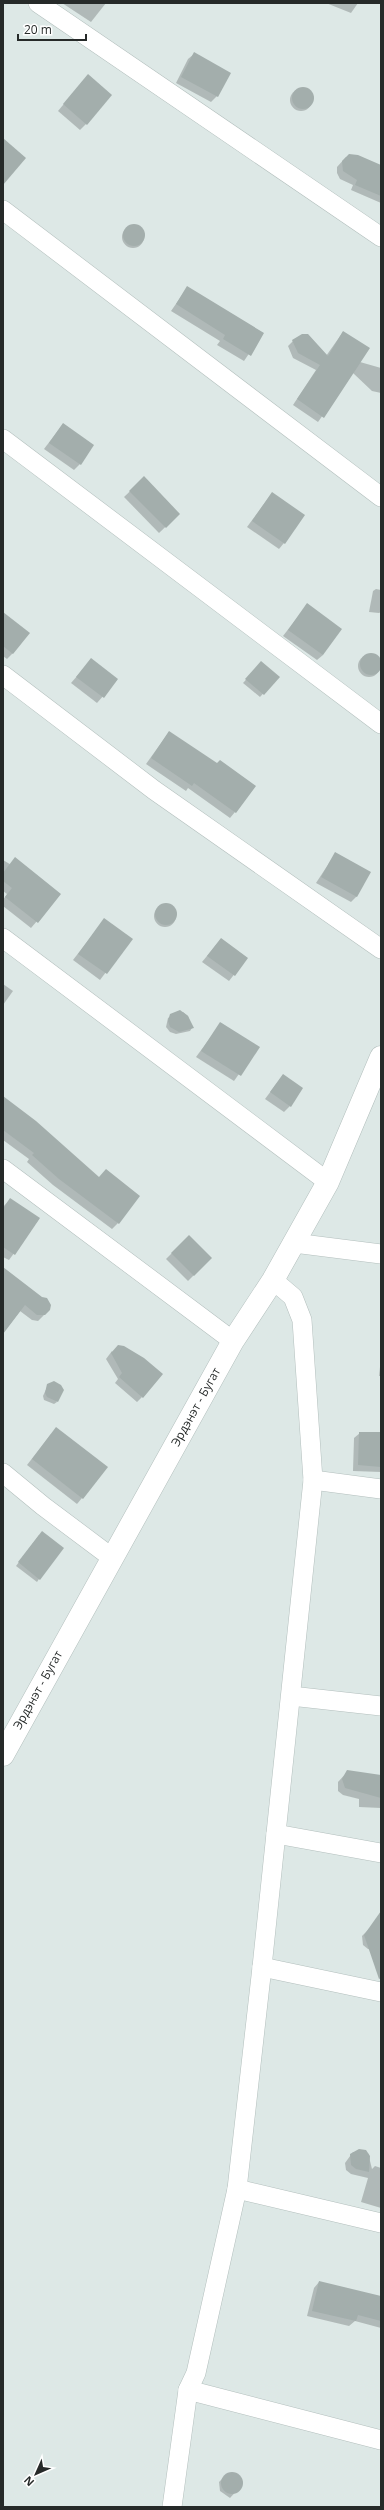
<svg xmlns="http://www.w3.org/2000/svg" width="384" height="2510" font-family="'Open Sans',sans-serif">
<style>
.shadow{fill:#0003}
.building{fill:#a3aeac}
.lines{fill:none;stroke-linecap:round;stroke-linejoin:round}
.minor-casing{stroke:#b3bfbd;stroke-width:20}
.tertiary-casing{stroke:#b3bfbd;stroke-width:23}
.minor{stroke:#fff;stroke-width:19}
.tertiary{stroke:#fff;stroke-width:22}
.labels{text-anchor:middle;stroke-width:4;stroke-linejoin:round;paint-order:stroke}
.street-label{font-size:12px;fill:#262a29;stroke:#fff}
</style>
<rect width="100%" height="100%" fill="#dde8e6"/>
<g class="shadow">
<polygon points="62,3 106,3 91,22"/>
<polygon points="326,3 358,3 351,13"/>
<polygon points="194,54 217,96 211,102 176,83 188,59"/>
<polygon points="83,81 86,124 80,130 58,111"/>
<circle cx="301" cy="100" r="11"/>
<polygon points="346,157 381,166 381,203 351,190 353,185 340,179 337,173 337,167"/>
<circle cx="133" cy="237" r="11"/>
<polygon points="187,288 263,333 244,361 217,345 220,341 171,311"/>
<polygon points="343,332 360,362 381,368 381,393 372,391 353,373 318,422 293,405 316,370 293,358 288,346 293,341 326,356"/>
<polygon points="63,424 80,464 74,470 44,449"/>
<polygon points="144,478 179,514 159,533 124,497"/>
<polygon points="272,493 284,543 279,549 247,527"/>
<polygon points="376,589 381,590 381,612 379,613 369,612 373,591"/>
<polygon points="307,605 323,655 317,660 283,636"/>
<polygon points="3,613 13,653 7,659 3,656"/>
<circle cx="369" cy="666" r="11"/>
<polygon points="91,660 117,680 97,703 71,683"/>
<polygon points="259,665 278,677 260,697 243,683"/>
<polygon points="169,732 235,812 230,818 188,788 186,791 146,764"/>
<polygon points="335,854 357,896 351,902 316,883"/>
<polygon points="3,860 60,894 31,928 3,906 3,900 7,894 3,891"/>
<circle cx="165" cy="916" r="11"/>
<polygon points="104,920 131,939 100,980 73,960"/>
<polygon points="221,939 247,958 229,981 202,962"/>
<polygon points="3,984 13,991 3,1005"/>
<polygon points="177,1012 183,1012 188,1016 192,1028 190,1031 176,1034 170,1032 166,1027 168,1018"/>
<polygon points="221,1023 258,1047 234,1081 196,1057"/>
<polygon points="283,1075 290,1106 284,1112 265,1099"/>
<polygon points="3,1098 118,1223 112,1229 53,1185 27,1162 29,1159 3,1140"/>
<polygon points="10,1199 39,1219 9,1260 3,1257 3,1207"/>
<polygon points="189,1236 211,1258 188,1281 166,1259"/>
<polygon points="3,1276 44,1315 38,1321 32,1320 20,1311 3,1333"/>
<polygon points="112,1351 142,1397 137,1402 115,1383 118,1379 106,1359"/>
<polygon points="381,1358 381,1376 379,1376"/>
<polygon points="48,1385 57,1402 54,1404 44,1400 43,1396"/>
<polygon points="360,1433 381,1433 381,1472 353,1471 354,1438"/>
<polygon points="51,1434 82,1498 77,1504 27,1465"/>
<polygon points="39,1535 39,1579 37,1582 16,1566"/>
<polygon points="348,1771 381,1776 381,1808 359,1807 359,1799 343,1795 338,1791 338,1782"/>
<polygon points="370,1928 381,1931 381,1942 374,1950 368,1949 363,1945 362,1936"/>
<polygon points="353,2152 368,2153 372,2169 375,2166 381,2168 381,2208 361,2202 368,2178 351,2174 346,2170 345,2163"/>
<polygon points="319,2282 381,2298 381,2328 355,2321 349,2326 307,2316 314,2288"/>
<polygon points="227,2474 237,2475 241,2480 241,2486 230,2498 220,2491 219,2482"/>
</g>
<g class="building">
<polygon points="194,52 231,73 218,97 181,77"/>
<polygon points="88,74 112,95 87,125 63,104"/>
<circle cx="303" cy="98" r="11"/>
<polygon points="3,138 26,158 3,185"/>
<polygon points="349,154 358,155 381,165 381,196 355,185 357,180 343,171 342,161"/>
<circle cx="134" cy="235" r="11"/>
<polygon points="187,286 264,333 251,356 223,339 225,335 176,304"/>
<polygon points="343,331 370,348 324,418 297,399 320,365 298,353 292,340 302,334 308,334 328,356"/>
<polygon points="63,423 94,445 81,465 49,443"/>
<polygon points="144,476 180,514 166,528 129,491"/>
<polygon points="272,492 305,515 285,544 252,521"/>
<polygon points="307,603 342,629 323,655 288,630"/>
<polygon points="3,612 30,633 13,654 3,646"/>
<circle cx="371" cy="664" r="11"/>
<polygon points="91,658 118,679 104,698 76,677"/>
<polygon points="261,661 280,677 264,695 245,679"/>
<polygon points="169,731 217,763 220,760 256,786 236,813 194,783 192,786 151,758"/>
<polygon points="335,852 371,872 357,897 321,877"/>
<polygon points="15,857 61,894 38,923 5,897 12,888 3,881 3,873"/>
<circle cx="166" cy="914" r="11"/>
<polygon points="104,918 133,939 107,974 78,954"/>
<polygon points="221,938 248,958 235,976 207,956"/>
<polygon points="180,1010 188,1016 194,1028 179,1032 170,1027 168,1021 170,1014"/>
<polygon points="220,1022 260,1047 241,1076 201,1051"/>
<polygon points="283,1074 303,1088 291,1107 270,1092"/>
<polygon points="3,1096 36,1121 99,1177 106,1169 140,1196 119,1224 59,1179 32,1155 34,1153 3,1130"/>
<polygon points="10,1198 40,1218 15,1255 3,1247 3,1209"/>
<polygon points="189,1235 212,1258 194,1276 171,1253"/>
<polygon points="3,1267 42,1297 47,1298 51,1305 50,1310 45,1315 37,1315 25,1305 3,1334"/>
<polygon points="118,1345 124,1346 144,1358 163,1374 143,1398 119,1377 122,1373 111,1353"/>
<polygon points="54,1381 61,1385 64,1390 58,1402 47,1397 45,1393 47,1384"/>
<polygon points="56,1427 108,1467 83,1499 32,1459"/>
<polygon points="359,1432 381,1432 381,1467 358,1465"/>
<polygon points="42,1531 64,1548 40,1580 18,1562"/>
<polygon points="347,1770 381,1775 381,1798 345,1788 342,1779"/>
<polygon points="381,1911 381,1978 379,1979 364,1935"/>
<polygon points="359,2149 366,2150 370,2156 369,2172 356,2169 351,2165 350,2154"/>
<polygon points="319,2281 381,2296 381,2321 358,2315 356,2321 312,2311"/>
<circle cx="232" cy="2483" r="11"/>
</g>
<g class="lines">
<defs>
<g id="minor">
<polyline points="38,3 381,237"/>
<polyline points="3,210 381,497"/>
<polyline points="3,439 381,724"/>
<polyline points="3,675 154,790 381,949"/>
<polyline points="3,938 328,1182"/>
<polyline points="3,1169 233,1341"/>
<polyline points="294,1243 381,1254"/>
<polyline points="3,1473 43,1506 111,1557"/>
<polyline points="313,1480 381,1489"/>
<polyline points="291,1696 381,1706"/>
<polyline points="276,1834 381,1853"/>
<polyline points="262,1967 381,1992"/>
<polyline points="237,2189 381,2223"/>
<polyline points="188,2390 381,2440"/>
<polyline points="172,2507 188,2390 196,2373 237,2189 262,1967 313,1480 302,1320 293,1297 273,1280"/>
</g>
<polyline id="tertiary" points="3,1755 233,1341 273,1280 328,1182 381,1057"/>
</defs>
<use href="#minor" class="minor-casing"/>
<use href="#tertiary" class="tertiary-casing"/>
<use href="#minor" class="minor"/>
<use href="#tertiary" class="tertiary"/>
</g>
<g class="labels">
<g class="street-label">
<text transform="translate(196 1407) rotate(-61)" y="4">Эрдэнэт - Бугат</text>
<text transform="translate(38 1690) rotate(-61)" y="4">Эрдэнэт - Бугат</text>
</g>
</g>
<rect width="384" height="2510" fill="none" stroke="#262a29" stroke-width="8"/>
<g transform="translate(36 2474) rotate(225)" stroke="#ffffff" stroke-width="3" paint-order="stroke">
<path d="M0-3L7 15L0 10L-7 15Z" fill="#262a29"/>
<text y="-6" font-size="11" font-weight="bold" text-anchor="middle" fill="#262a29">N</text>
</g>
<path d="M18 34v6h68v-6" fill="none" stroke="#262a29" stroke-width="2"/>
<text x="24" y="34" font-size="12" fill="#262a29" stroke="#ffffff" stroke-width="3" paint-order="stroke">20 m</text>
</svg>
